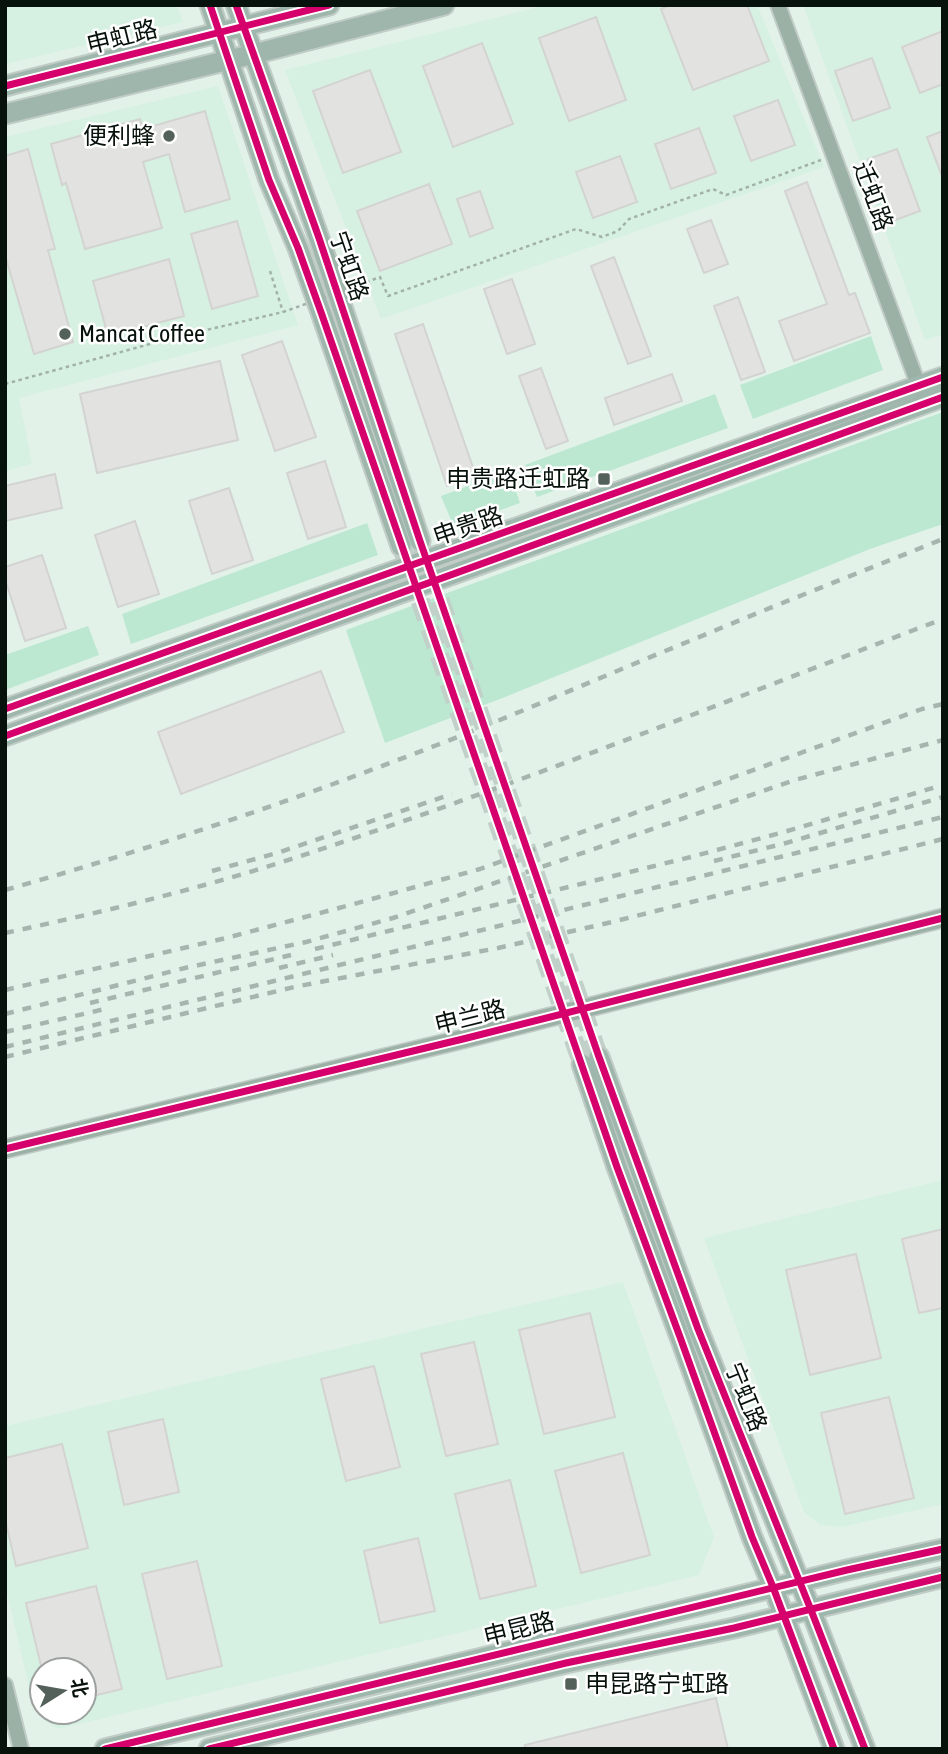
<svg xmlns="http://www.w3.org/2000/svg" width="948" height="1754" font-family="'Asap Condensed','Noto Sans SC',sans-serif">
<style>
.built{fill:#d6f1e2;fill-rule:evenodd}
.green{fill:#bce8d1}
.building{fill:#e2e2e1;stroke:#d3d4d2;stroke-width:2}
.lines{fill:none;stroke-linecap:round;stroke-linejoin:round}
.secondary-tunnel{stroke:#c1d0c8;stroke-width:19;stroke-dasharray:19 10;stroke-linecap:butt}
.minor-casing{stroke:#c1ccc6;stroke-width:18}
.tertiary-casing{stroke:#c1ccc6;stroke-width:21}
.secondary-casing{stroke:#c1ccc6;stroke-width:23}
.path{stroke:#a2b1a9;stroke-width:2.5;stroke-dasharray:3.5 3.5;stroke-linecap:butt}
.minor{stroke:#9cb1a6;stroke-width:14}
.tertiary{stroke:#9cb1a6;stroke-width:18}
.secondary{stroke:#9fb6ad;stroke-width:19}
.rail{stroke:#a6b6ae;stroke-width:4.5;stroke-dasharray:9 9;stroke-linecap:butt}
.path-bridge{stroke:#a2b1a9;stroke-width:2.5;stroke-dasharray:3.5 3.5;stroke-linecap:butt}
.cycleway-casing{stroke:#fff;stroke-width:11}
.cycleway{stroke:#d6006c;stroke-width:7}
.poi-dot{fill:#54605a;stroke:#fff;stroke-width:2.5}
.labels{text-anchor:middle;stroke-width:5;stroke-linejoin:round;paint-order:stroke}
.street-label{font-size:24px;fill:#08120d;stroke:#fff}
.poi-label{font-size:24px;fill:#08120d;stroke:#fff;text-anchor:end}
</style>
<rect width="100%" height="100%" fill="#e2f2e9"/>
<g class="built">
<polygon points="5,5 177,5 183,22 5,64"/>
<polygon points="547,5 757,5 824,167 381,319 285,70"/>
<polygon points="803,5 943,5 943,334 925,340"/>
<polygon points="218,86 298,325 19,398 32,464 5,471 5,137"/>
<polygon points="943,1180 943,1504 842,1527 820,1525 804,1512 704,1238"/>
<path d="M 623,1282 L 714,1537 L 699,1575 L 58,1729 L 43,1719 L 33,1703 L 5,1585 L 5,1426 ZM 42,1670 L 84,1670 L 84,1712 L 42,1712 Z"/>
</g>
<g class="green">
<polygon points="871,336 883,370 753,419 740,385"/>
<polygon points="715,394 728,428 537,497 525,465"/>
<polygon points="943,412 943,524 870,549 505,697 385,743 346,630"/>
<polygon points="509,471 520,503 454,527 441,496"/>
<polygon points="367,523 378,555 131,644 122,614"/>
<polygon points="88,626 99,655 5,690 5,655"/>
</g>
<g class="building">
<polygon points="670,5 747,5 769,61 693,90 661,9"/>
<polygon points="596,17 626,100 569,121 539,38"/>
<polygon points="943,31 943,84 920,93 902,47"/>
<polygon points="482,43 513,124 453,147 423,66"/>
<polygon points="872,58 890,108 853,121 835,71"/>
<polygon points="370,70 401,152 343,173 313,91"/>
<polygon points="778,100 795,145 751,161 734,116"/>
<polygon points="205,111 230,199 185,212 169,154 143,162 162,228 85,249 66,183 62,185 51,144 140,119 143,129"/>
<polygon points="699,128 716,173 671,189 655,144"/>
<polygon points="943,131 943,176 942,176 927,137"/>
<polygon points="28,149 55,249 48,250 73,342 34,354 5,255 5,156"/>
<polygon points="897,149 920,211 890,222 868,159"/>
<polygon points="620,156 637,202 593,218 576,172"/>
<polygon points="807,182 849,295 855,293 870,333 794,361 779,321 827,304 785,191"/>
<polygon points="429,184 452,244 380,271 357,211"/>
<polygon points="480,191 493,228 470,237 457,199"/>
<polygon points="711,220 728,264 704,273 687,229"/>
<polygon points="237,221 258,296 212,309 191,234"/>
<polygon points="614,257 651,356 628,364 591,266"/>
<polygon points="169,259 184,316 108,336 93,281"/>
<polygon points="512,279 535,344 507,354 484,289"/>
<polygon points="738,297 765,372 741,380 714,306"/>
<polygon points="423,324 476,476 447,486 395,334"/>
<polygon points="282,341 316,437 275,451 242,355"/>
<polygon points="220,361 238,440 97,473 80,394"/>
<polygon points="541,368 568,441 546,449 519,376"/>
<polygon points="672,374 682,401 614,425 605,398"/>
<polygon points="325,461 346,527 308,539 287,473"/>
<polygon points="55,474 62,508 5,521 5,486"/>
<polygon points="229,488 253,560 212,574 189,501"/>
<polygon points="135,521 159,594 118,607 95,535"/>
<polygon points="42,555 66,628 25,641 5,579 5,567"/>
<polygon points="321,671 344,732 181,794 158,732"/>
<polygon points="943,1229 943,1308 919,1313 902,1239"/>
<polygon points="856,1254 881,1358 810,1375 786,1270"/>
<polygon points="590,1313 615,1417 544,1434 519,1330"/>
<polygon points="474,1342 498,1444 446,1456 421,1354"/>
<polygon points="374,1366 400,1467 346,1481 321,1379"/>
<polygon points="889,1397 914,1498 845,1514 821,1413"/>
<polygon points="163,1419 179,1492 124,1505 108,1432"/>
<polygon points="62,1444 88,1548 16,1566 5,1519 5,1458"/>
<polygon points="623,1453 650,1555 581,1573 555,1471"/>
<polygon points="510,1480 536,1586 480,1599 455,1494"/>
<polygon points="418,1538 435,1611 380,1623 364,1551"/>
<polygon points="197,1561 222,1666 167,1679 142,1574"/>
<polygon points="96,1586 122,1689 84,1698 84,1670 42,1670 26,1603"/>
<polygon points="716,1698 728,1749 525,1749 525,1745"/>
</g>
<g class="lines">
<g class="secondary-tunnel">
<polyline points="421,545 599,1057"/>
<polyline points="401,546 582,1064"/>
</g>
<defs>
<g id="minor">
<polyline points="778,5 922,395"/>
<polyline points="5,1685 21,1749"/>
</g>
<polyline id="tertiary" points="5,1149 463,1039 943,918"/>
<g id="secondary">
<polyline points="210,5 269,180 298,248 322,315 401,546"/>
<polyline points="236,5 319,238 420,541"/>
<polyline points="5,86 329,5"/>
<polyline points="5,114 254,54 444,5"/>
<polyline points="5,709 943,377"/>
<polyline points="5,736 943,397"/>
<polyline points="599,1057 698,1329 811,1610 865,1749"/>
<polyline points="582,1064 617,1167 680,1337 752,1537 773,1587 834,1749"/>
<polyline points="105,1749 847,1570 943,1549"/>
<polyline points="209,1749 566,1663 734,1628 943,1577"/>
</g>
</defs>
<use href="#minor" class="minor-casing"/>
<use href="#tertiary" class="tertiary-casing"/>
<use href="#secondary" class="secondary-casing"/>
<g class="path">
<polyline points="270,271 283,312"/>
<polyline points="353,287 380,277 388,296 576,229 602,237 618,231 629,219 713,189 726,195 821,160"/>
</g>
<use href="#minor" class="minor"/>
<use href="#tertiary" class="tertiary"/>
<use href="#secondary" class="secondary"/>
<g class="rail">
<polyline points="714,861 786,843 943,797"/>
<polyline points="212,871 277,853 452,794"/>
<path d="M 5,890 C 151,849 295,800 437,745 C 525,711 610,673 697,638 C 778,604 861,572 943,539"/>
<path d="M 5,933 C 98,913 191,891 282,862 C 505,790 723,702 943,619"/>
<polyline points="315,949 691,857 784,832 943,785"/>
<polyline points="279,968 333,955"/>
<polyline points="5,990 226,938 354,904 480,869 922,709 943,704"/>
<polyline points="90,1003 291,955"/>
<polyline points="5,1014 185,968 306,942 393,918 795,780 943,740"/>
<polyline points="5,1032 105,1009"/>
<polyline points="5,1047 943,817"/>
<polyline points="5,1057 294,987 498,948 612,922 943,839"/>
</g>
<polyline class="path-bridge" points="5,384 168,339 283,312 345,290"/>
<defs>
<g id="cycleway">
<polyline points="210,5 269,180 298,248 322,315 617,1167 680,1337 752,1537 773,1587 834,1749"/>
<polyline points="236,5 319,238 420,541 599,1057 698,1329 811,1610 865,1749"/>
<polyline points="5,86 329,5"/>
<polyline points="5,709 943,377"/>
<polyline points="5,736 943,397"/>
<polyline points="5,1149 463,1039 943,918"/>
<polyline points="105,1749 847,1570 943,1549"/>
<polyline points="209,1749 566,1663 734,1628 943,1577"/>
</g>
</defs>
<use href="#cycleway" class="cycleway-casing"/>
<use href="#cycleway" class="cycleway"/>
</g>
<g class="poi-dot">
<circle cx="169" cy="136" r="7"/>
<circle cx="65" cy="334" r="7"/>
<rect x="597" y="472" width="14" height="14" rx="3.5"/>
<rect x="564" y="1677" width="14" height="14" rx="3.5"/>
</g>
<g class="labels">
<g class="street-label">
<text transform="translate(122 37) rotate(-14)" y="8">申虹路</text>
<text transform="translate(873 196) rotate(70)" y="8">迁虹路</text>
<text transform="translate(349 266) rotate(71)" y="8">宁虹路</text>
<text transform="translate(468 526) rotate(-19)" y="8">申贵路</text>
<text transform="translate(470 1017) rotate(-14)" y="8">申兰路</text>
<text transform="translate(746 1397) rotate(68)" y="8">宁虹路</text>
<text transform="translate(519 1629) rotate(-14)" y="8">申昆路</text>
</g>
<g class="poi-label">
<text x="155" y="144">便利蜂</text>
<text x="79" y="342" text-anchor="start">Mancat Coffee</text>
<text x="590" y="487">申贵路迁虹路</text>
<text x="585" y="1692" text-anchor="start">申昆路宁虹路</text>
</g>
</g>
<rect width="948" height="1754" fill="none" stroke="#08120d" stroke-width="14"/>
<g transform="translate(63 1691) rotate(79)"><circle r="33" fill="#ffffff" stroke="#9ca09e" stroke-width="2"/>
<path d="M0-5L12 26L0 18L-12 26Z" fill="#54605a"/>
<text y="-10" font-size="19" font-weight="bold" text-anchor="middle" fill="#08120d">北</text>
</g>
</svg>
